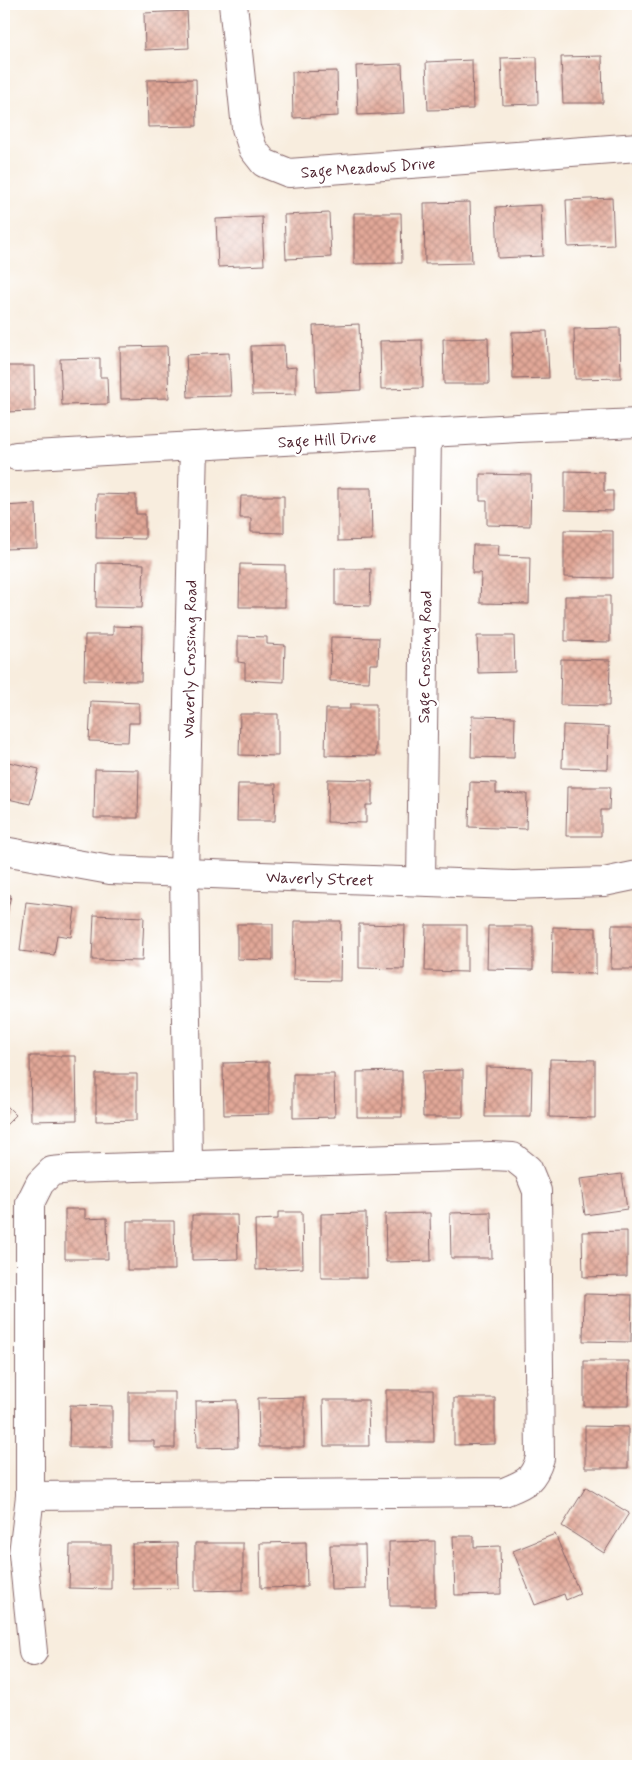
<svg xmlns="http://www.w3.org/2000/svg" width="642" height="1770" font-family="Mynerve,sans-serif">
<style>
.building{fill:url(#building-cross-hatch)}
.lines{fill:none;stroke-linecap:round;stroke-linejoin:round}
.minor-casing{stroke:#87676a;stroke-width:30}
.minor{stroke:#fff;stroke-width:28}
.labels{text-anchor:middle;stroke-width:5;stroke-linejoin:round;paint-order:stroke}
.street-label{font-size:16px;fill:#4a1f2b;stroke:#fff}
</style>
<defs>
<pattern id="building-cross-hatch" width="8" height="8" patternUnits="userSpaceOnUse" patternTransform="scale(1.25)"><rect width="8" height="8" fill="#e2a898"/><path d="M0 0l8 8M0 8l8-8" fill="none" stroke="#b9887c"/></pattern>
</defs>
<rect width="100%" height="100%" fill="#fff"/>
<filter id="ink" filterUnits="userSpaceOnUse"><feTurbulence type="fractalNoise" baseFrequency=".02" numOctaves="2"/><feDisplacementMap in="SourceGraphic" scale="10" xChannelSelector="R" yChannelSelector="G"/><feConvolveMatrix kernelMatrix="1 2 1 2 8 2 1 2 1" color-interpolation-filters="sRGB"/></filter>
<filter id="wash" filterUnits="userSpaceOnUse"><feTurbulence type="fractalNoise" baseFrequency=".0096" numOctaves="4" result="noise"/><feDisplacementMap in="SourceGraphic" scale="20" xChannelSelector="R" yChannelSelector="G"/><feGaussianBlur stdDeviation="1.12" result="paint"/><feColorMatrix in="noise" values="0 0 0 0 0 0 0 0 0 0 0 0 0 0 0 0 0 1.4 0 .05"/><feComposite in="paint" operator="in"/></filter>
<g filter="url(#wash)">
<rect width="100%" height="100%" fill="#f8edde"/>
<g id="blocks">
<g class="building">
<polygon points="187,11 189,48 145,50 144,13"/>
<polygon points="602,56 603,103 563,103 561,57"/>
<polygon points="537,57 538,104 503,105 501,58"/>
<polygon points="472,60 473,109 428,110 426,62"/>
<polygon points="402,64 404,113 358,115 356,66"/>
<polygon points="337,71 338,116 293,118 292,72"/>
<polygon points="196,79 197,126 148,127 147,80"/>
<polygon points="612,198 614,245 568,247 566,200"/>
<polygon points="470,202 472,263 425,264 424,203"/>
<polygon points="541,205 543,256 498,258 496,207"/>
<polygon points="329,213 331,257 286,259 284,215"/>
<polygon points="354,213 401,213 402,263 354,264"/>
<polygon points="262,217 264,265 218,267 216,219"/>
<polygon points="359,324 361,390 316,392 313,326"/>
<polygon points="620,328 621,378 575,379 574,329"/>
<polygon points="547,331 549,378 513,379 512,332"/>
<polygon points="488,338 489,384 444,384 443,339"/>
<polygon points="422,340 423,388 381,389 380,341"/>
<polygon points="284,345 285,368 296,367 296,394 252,395 251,346"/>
<polygon points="167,346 169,398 121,399 120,347"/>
<polygon points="229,353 231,396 188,397 186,355"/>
<polygon points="100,358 100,377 107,377 108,404 62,405 60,359"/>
<polygon points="4,366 34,366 35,411 4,412"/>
<polygon points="565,471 604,472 604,491 613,491 613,511 565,510"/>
<polygon points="480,474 531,475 530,526 487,525 487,501 480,501"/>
<polygon points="338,488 371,488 372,540 338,541"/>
<polygon points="97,494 136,495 136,514 145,514 145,539 96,538"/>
<polygon points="241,496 284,496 284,533 251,532 251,518 240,518"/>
<polygon points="36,504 37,548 4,549 4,506"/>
<polygon points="564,530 613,531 613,578 564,577"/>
<polygon points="473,545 499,545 498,556 530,557 529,604 480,603 481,573 472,573"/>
<polygon points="97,563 144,564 142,608 96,607"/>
<polygon points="240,564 285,565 285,607 239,607"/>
<polygon points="335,569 371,569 370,606 335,605"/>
<polygon points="565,596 610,596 610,642 565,641"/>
<polygon points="113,626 142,627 141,681 84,680 85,635 113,635"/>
<polygon points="238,636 267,637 267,644 285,645 284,682 245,680 245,663 238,662"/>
<polygon points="477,636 514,636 515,672 478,673"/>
<polygon points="331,637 379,638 378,664 370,664 369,682 330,681"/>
<polygon points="561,659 610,660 609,706 560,705"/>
<polygon points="91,701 139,703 139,723 129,723 128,742 89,741"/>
<polygon points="350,704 376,704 376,756 325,755 326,709 350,709"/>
<polygon points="240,714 278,714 278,756 239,755"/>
<polygon points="472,716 515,717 514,758 471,757"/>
<polygon points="563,725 609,727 608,769 562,768"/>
<polygon points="4,761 39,769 30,804 4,798"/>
<polygon points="95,769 139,770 138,818 94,818"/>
<polygon points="328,779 372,780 372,805 366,805 366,823 327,822"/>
<polygon points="470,782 496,783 496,793 527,794 526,829 469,827"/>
<polygon points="238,784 276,784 275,821 237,821"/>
<polygon points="567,787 610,787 609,810 601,810 601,836 566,836"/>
<polygon points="4,893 11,895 5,922 4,922"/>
<polygon points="26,902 75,908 71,937 57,935 54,955 20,951"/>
<polygon points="94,915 144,917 142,961 92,960"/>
<polygon points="294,921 341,921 340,981 293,980"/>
<polygon points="237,924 273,924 273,960 237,959"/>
<polygon points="359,924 405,925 404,969 359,968"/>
<polygon points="426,925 467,925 467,972 425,971"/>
<polygon points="612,925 638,925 638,969 611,969"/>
<polygon points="488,926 533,926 533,970 487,969"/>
<polygon points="553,927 596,928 596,974 552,973"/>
<polygon points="30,1056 76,1056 77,1120 31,1121"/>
<polygon points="550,1059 595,1060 595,1118 549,1117"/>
<polygon points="269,1062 269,1114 224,1115 223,1063"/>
<polygon points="486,1067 532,1068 531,1117 485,1117"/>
<polygon points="463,1070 463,1117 423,1117 422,1071"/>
<polygon points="402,1071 402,1117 357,1117 357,1072"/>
<polygon points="96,1074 137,1074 137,1120 96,1121"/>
<polygon points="293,1074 334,1074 335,1117 293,1118"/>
<polygon points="4,1103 16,1115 4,1127"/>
<polygon points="622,1174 627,1209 585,1215 580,1179"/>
<polygon points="65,1209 85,1209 85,1219 107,1218 108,1259 65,1259"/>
<polygon points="278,1212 302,1212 303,1268 256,1270 255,1220 278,1219"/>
<polygon points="491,1212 492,1258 451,1258 450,1213"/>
<polygon points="366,1213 367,1278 321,1278 321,1214"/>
<polygon points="430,1213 431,1261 386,1262 385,1214"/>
<polygon points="192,1215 237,1215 238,1259 192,1260"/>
<polygon points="127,1221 174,1221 175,1270 127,1270"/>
<polygon points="627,1231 627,1276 583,1277 582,1232"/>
<polygon points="584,1294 632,1295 631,1342 583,1341"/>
<polygon points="584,1361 629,1361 628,1406 584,1406"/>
<polygon points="386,1390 433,1390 434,1442 386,1442"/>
<polygon points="129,1392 175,1392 175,1448 154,1448 154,1441 129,1441"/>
<polygon points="304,1397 304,1447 259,1447 258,1398"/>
<polygon points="454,1398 495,1398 495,1444 454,1445"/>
<polygon points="237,1400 238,1447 197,1448 196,1401"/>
<polygon points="323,1400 368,1400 369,1446 324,1446"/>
<polygon points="70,1405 112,1406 112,1447 69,1447"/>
<polygon points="585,1426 628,1427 628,1468 585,1468"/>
<polygon points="586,1487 629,1513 604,1553 562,1526"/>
<polygon points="555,1534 580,1594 566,1600 564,1594 535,1605 513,1551"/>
<polygon points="453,1536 474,1536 474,1547 500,1546 501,1594 455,1595"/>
<polygon points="435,1541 435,1606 390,1606 389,1542"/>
<polygon points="306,1542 307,1587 261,1588 260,1543"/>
<polygon points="177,1543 178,1588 133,1589 132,1544"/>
<polygon points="195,1543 243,1543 243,1590 195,1591"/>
<polygon points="70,1545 111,1545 111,1589 69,1588"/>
<polygon points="330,1545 365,1545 366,1589 331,1590"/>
</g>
</g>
</g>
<g filter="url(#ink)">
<use href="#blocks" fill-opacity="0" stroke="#87676a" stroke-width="1"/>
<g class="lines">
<defs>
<g id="minor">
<polyline points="233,4 246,128 253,149 264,163 289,173 638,147"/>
<polyline points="16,456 518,428 638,423"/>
<polyline points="4,851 110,870 288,877 513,885 604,882 638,875"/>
<polyline points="421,881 427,433"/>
<path d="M 491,1156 L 513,1157 L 528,1169 L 537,1191 L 540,1458 C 533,1481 526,1483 504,1492 L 30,1496 L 30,1203 L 40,1183 L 52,1171 L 72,1169 Z"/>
<polyline points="188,1165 184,873 194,446"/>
<polyline points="30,1496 23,1554 33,1652"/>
</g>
</defs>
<use href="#minor" class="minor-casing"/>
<use href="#minor" class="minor"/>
</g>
</g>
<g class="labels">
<g class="street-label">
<text transform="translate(368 167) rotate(-4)" y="6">Sage Meadows Drive</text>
<text transform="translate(327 439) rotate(-3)" y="6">Sage Hill Drive</text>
<text transform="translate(424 657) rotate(-89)" y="6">Sage Crossing Road</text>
<text transform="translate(189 659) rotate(-89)" y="6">Waverly Crossing Road</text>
<text transform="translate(320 878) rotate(2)" y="6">Waverly Street</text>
</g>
</g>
<rect width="642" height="1770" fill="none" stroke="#fff" stroke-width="20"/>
</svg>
